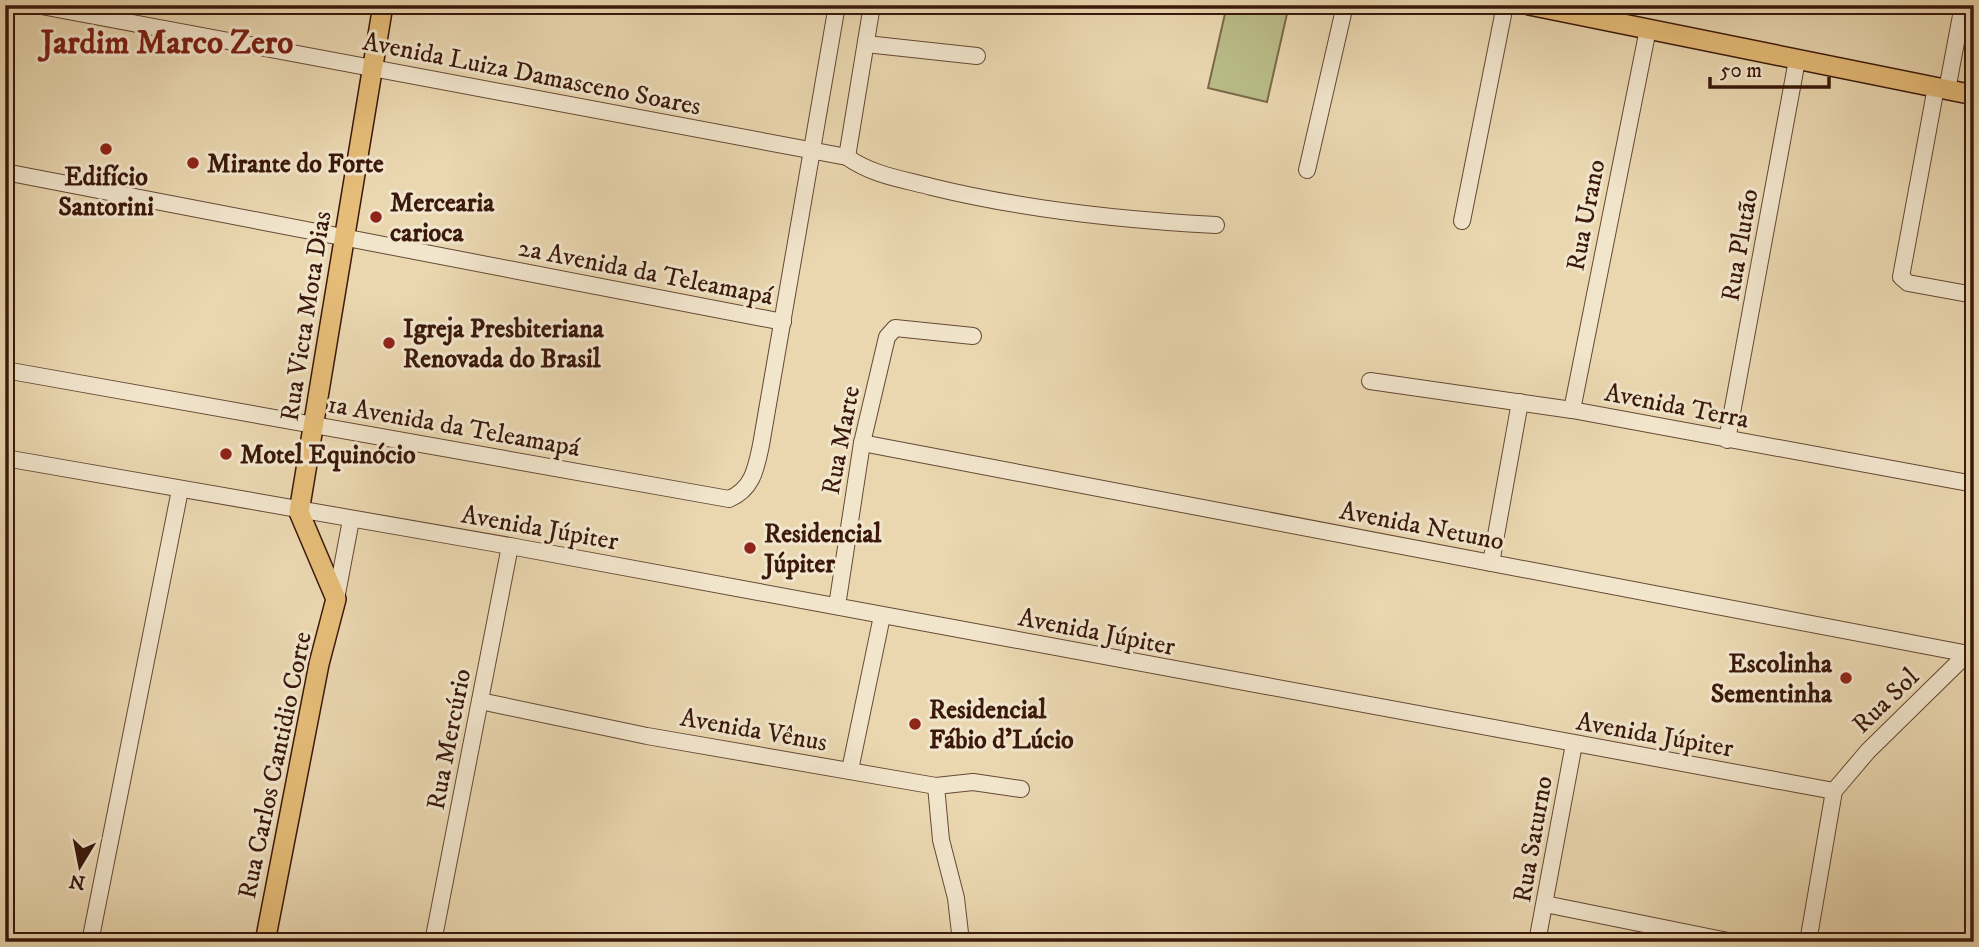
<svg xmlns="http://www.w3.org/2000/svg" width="1979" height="947" font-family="'IM FELL DW Pica',serif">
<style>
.green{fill:#babd89;stroke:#7a6a4a;stroke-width:2}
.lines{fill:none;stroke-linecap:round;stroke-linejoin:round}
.minor-casing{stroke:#664834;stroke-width:18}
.major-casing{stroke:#3a180b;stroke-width:22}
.minor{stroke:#f1e5cc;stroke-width:16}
.major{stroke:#e5bc78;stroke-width:19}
.poi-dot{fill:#8f2418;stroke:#f1e5cc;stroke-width:2.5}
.labels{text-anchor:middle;stroke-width:6;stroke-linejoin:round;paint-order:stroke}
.street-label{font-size:26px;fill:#3a180b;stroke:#f1e5cc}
.poi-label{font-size:26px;font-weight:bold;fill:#3a180b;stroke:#f1e5cc;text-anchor:start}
.district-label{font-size:33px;font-weight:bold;fill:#7a1f14;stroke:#f1e5cc}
</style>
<rect width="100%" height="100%" fill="#ead7b0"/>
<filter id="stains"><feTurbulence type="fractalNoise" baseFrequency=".00286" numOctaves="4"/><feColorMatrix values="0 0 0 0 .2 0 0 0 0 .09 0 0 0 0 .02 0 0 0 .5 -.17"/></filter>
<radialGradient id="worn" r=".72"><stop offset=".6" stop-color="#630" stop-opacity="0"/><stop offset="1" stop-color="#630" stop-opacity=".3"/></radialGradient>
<polygon class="green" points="1227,5 1289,5 1267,102 1208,88"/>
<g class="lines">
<defs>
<g id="minor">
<path d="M 36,5 L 847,157 C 872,175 902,179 932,187 C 1026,210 1120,220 1216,225"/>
<polyline points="866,44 977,56"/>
<polyline points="1936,87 1901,277 1908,283 1974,295"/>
<polyline points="1947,90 1963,5"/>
<polyline points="847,157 872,5"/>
<polyline points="1307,170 1345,5"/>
<polyline points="5,172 783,322"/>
<polyline points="1462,221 1505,5"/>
<path d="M 5,370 L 729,499 C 753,489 756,468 761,445 L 837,5"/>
<polyline points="1370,381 1572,410 1974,484"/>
<polyline points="1572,410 1648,29"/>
<polyline points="1727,440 1797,60"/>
<polyline points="862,443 1974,655"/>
<polyline points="5,458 510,546 1834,791"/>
<polyline points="1491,563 1520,402"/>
<polyline points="336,599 351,520"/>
<polyline points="837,606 862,443 887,337 895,328 973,336"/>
<polyline points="480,701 647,736 936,786 973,782 1021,789"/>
<polyline points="850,770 882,616"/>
<polyline points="936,786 941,840 956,898 961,942"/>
<polyline points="1545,904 1733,942"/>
<polyline points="90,942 180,490"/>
<polyline points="433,942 510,546"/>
<polyline points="1537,942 1574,744"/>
<polyline points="1808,942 1834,791 1868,751 1972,649"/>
</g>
<g id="major">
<polyline points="1529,5 1974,95"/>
<polyline points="265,942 319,664 336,599 299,512 383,5"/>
</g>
</defs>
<use href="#minor" class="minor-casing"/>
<use href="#major" class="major-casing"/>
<use href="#minor" class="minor"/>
<use href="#major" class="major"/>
</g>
<g class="poi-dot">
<circle cx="106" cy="149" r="7"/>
<circle cx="193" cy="163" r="7"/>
<circle cx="376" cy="217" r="7"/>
<circle cx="389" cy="343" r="7"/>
<circle cx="226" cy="454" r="7"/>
<circle cx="750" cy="548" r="7"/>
<circle cx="1846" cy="678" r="7"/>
<circle cx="915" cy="724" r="7"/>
</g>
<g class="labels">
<g class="street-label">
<text transform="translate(532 73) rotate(11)" y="9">Avenida Luiza Damasceno Soares</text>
<text transform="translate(1585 215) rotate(-79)" y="9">Rua Urano</text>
<text transform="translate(1739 245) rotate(-80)" y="9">Rua Plutão</text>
<text transform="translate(646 271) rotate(11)" y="9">2a Avenida da Teleamapá</text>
<text transform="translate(305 316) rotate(-81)" y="9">Rua Victa Mota Dias</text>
<text transform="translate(1677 405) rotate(11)" y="9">Avenida Terra</text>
<text transform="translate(454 425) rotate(10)" y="9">1a Avenida da Teleamapá</text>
<text transform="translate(840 440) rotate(-79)" y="9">Rua Marte</text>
<text transform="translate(1422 525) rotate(11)" y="9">Avenida Netuno</text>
<text transform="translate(540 527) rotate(10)" y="9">Avenida Júpiter</text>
<text transform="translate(1097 631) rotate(11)" y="9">Avenida Júpiter</text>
<text transform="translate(1885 700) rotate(-44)" y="9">Rua Sol</text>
<text transform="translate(754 729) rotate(10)" y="9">Avenida Vênus</text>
<text transform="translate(1655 734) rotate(10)" y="9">Avenida Júpiter</text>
<text transform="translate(448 739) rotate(-79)" y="9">Rua Mercúrio</text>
<text transform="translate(274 765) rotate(-78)" y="9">Rua Carlos Cantidio Corte</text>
<text transform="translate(1532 839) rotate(-80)" y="9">Rua Saturno</text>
</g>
<g class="poi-label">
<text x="207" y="172">Mirante do Forte</text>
<text x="106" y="185" text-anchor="middle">Edifício<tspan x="106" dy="30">Santorini</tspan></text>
<text x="390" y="211">Mercearia<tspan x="390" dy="30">carioca</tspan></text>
<text x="403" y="337">Igreja Presbiteriana<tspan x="403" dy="30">Renovada do Brasil</tspan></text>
<text x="240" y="463">Motel Equinócio</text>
<text x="764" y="542">Residencial<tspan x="764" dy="30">Júpiter</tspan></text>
<text x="1832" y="672" text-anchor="end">Escolinha<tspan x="1832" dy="30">Sementinha</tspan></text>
<text x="929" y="718">Residencial<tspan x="929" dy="30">Fábio d'Lúcio</tspan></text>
</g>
<g class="district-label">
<text x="167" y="53">Jardim Marco Zero</text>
</g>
</g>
<rect width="1979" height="947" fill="none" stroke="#ead7b0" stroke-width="28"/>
<rect x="7" y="7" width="1965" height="933" fill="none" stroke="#3a180b" stroke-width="3.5"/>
<rect x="14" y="14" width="1951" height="919" fill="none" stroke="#3a180b" stroke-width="2"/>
<g transform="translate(80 866) rotate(190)" stroke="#f1e5cc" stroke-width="5" paint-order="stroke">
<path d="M0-5L12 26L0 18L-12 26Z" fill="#3a180b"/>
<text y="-10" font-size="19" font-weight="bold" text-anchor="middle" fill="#3a180b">N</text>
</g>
<path d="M1710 77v10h119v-10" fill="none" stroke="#3a180b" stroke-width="3.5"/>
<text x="1720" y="77" font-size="21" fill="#3a180b" stroke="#f1e5cc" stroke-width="5" paint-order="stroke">50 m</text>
<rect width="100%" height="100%" filter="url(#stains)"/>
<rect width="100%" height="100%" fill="url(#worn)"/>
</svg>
